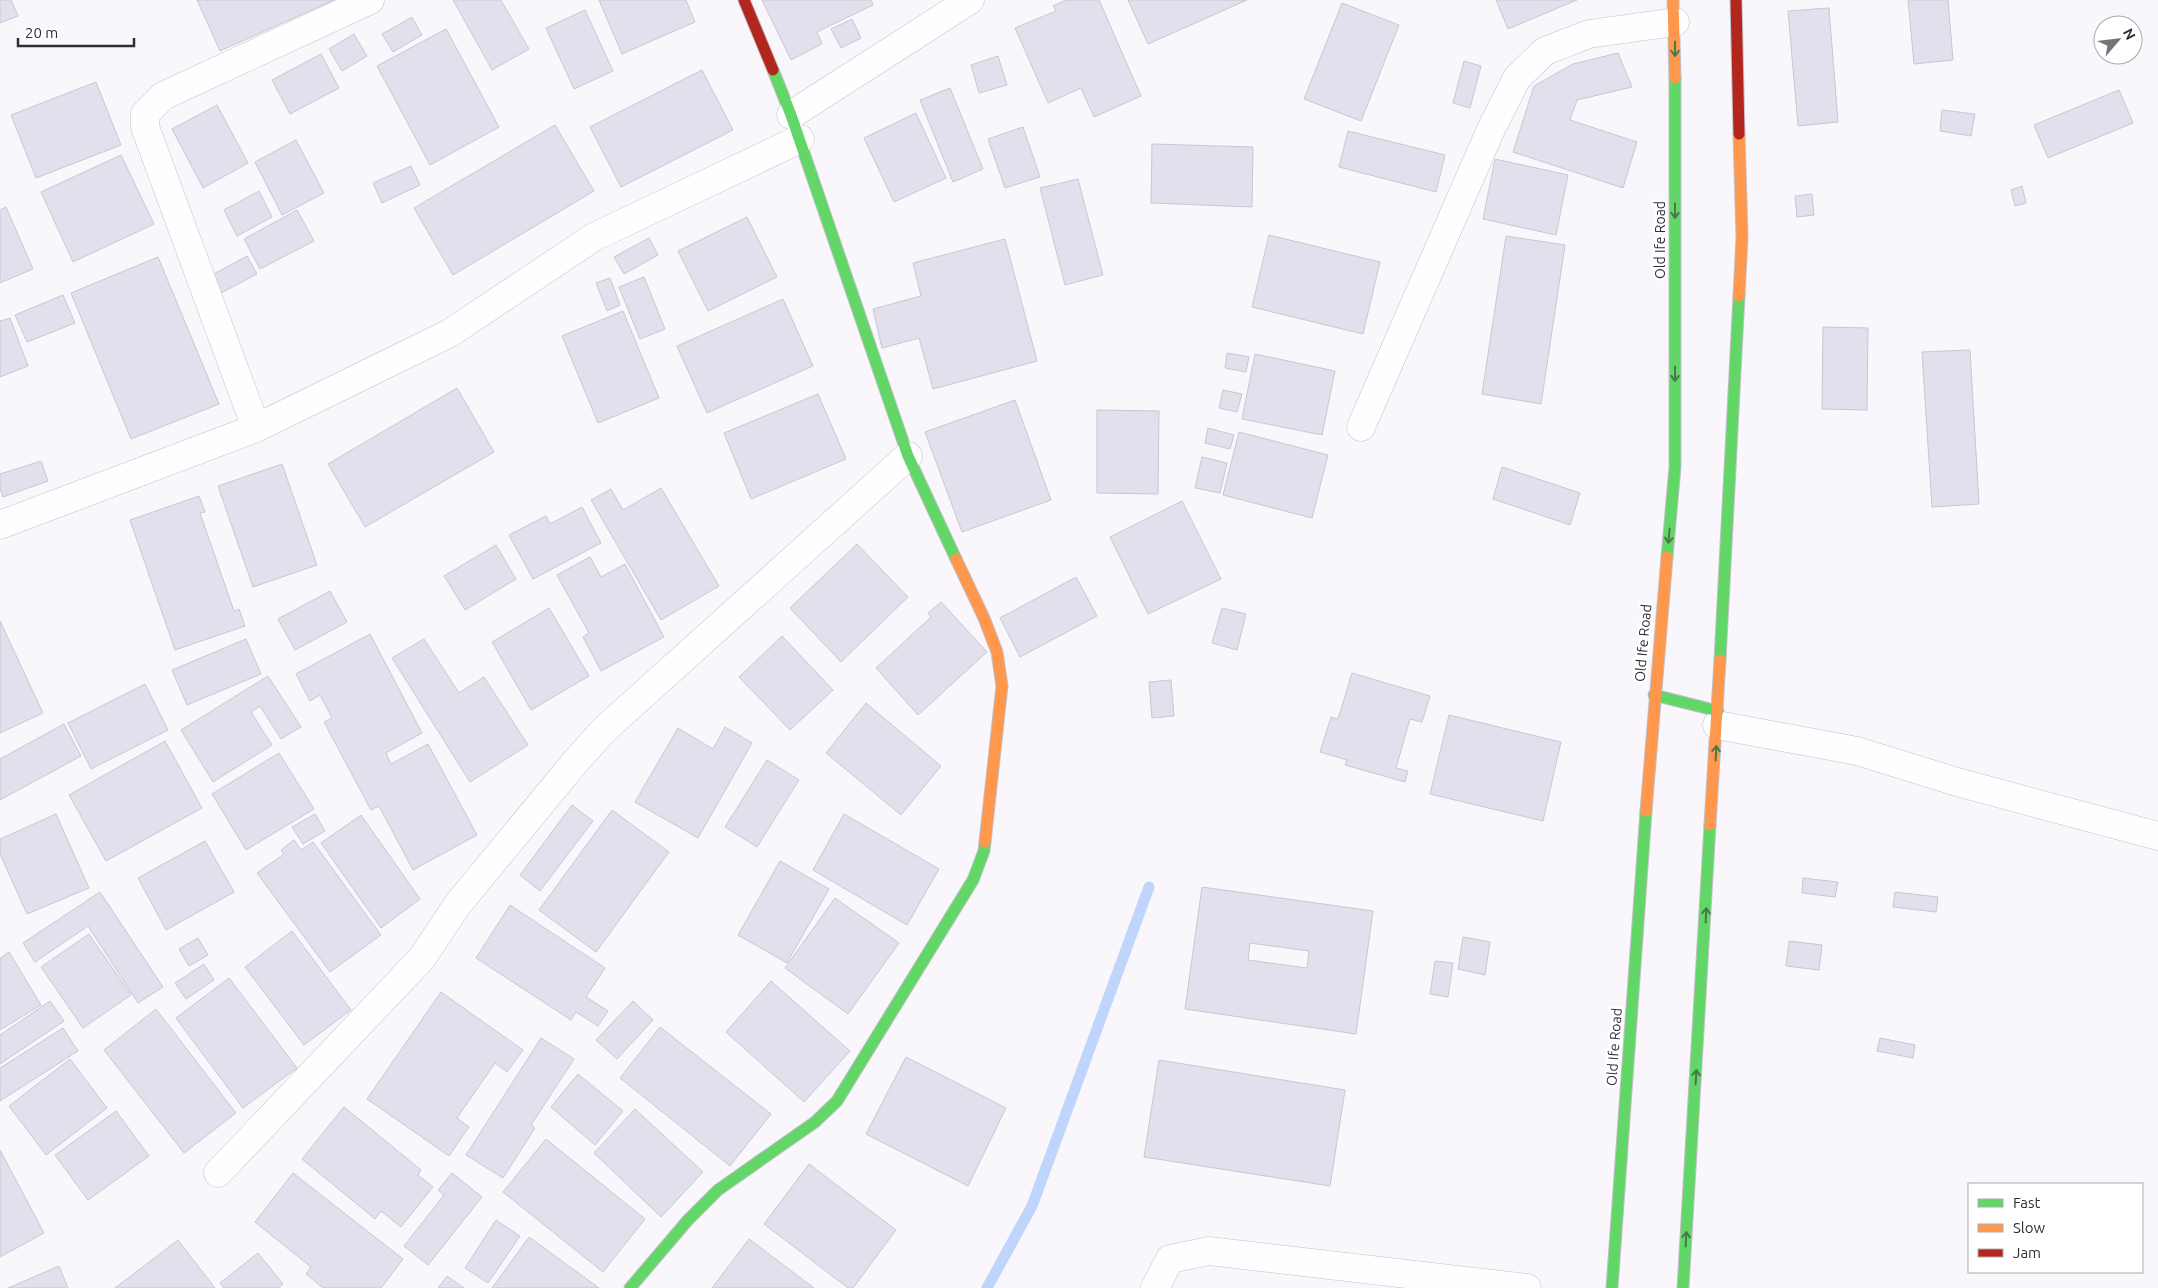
<svg xmlns="http://www.w3.org/2000/svg" width="2158" height="1288" font-family="Ubuntu,sans-serif">
<style>
.lines{fill:none;stroke-linecap:round;stroke-linejoin:round}
.stream{stroke:#c0d5fb;stroke-width:11}
.building{fill:#e3e0ed;stroke:#c9c7cf;fill-rule:evenodd}
.street-casing{stroke:#c4c1c9;stroke-width:29}
.fast-casing{stroke:#c4c1c9;stroke-width:13}
.slow-casing{stroke:#c4c1c9;stroke-width:13}
.jam-casing{stroke:#c4c1c9;stroke-width:13}
.street{stroke:#fefeff;stroke-width:28}
.fast{stroke:#63d668;stroke-width:11}
.slow{stroke:#ff974d;stroke-width:11}
.jam{stroke:#b3261e;stroke-width:11}
.oneway{stroke:#48784e}
.labels{text-anchor:middle;stroke-width:5;stroke-linejoin:round;paint-order:stroke}
.street-label{font-size:14px;fill:#312c38;stroke:#fff}
</style>
<rect width="100%" height="100%" fill="#f9f7fc"/>
<g class="lines">
<polyline class="stream" points="987,1288 1032,1206 1149,887"/>
</g>
<g class="building">
<polygon points="0,0 11,0 18,16 0,23"/>
<polygon points="197,0 334,0 220,51"/>
<polygon points="453,0 501,0 529,49 492,70"/>
<polygon points="599,0 686,0 695,22 622,54"/>
<polygon points="762,0 871,0 873,5 817,32 822,44 791,60"/>
<polygon points="1066,0 1099,0 1141,96 1094,117 1081,88 1048,103 1015,28 1056,11 1053,6"/>
<polygon points="1128,0 1247,0 1148,44"/>
<polygon points="1496,0 1577,0 1508,29"/>
<polygon points="1908,0 1948,0 1953,60 1914,64"/>
<polygon points="1342,3 1399,25 1361,121 1304,99"/>
<polygon points="1829,8 1838,122 1798,126 1788,11"/>
<polygon points="585,10 613,71 574,89 546,28"/>
<polygon points="412,17 422,35 393,52 382,34"/>
<polygon points="852,19 861,38 841,48 831,29"/>
<polygon points="446,29 499,127 430,165 377,66"/>
<polygon points="354,34 367,56 342,71 329,49"/>
<polygon points="1618,53 1632,87 1577,100 1570,120 1637,142 1623,188 1513,152 1534,86 1573,64"/>
<polygon points="321,54 339,88 290,114 272,80"/>
<polygon points="998,56 1007,85 979,93 971,65"/>
<polygon points="1464,61 1481,66 1470,108 1453,103"/>
<polygon points="702,70 733,130 621,187 590,127"/>
<polygon points="96,82 121,145 36,178 11,115"/>
<polygon points="950,88 983,169 953,182 920,100"/>
<polygon points="2119,90 2133,123 2048,158 2034,125"/>
<polygon points="217,105 248,163 203,188 172,129"/>
<polygon points="1942,110 1975,114 1971,136 1940,131"/>
<polygon points="916,113 946,178 894,202 864,138"/>
<polygon points="555,125 594,191 453,275 414,208"/>
<polygon points="1023,127 1040,177 1005,188 988,139"/>
<polygon points="1348,131 1445,155 1436,192 1339,167"/>
<polygon points="296,140 324,193 282,215 255,162"/>
<polygon points="1152,144 1253,147 1252,207 1151,203"/>
<polygon points="121,155 154,224 73,262 41,192"/>
<polygon points="1495,159 1568,175 1556,235 1483,219"/>
<polygon points="411,166 420,185 382,203 373,183"/>
<polygon points="1078,179 1103,275 1065,285 1040,188"/>
<polygon points="2022,186 2026,203 2015,206 2011,190"/>
<polygon points="259,191 272,217 237,236 224,210"/>
<polygon points="1812,194 1814,215 1797,217 1795,196"/>
<polygon points="6,207 33,269 0,283 0,210"/>
<polygon points="297,210 314,241 260,269 244,239"/>
<polygon points="747,217 777,277 708,311 678,251"/>
<polygon points="1269,235 1380,262 1363,334 1252,307"/>
<polygon points="1506,236 1565,245 1541,404 1482,394"/>
<polygon points="649,238 658,255 624,274 614,257"/>
<polygon points="1005,239 1037,361 933,389 919,338 882,348 873,309 921,296 913,263"/>
<polygon points="247,256 257,274 221,293 212,275"/>
<polygon points="158,257 219,404 131,439 71,293"/>
<polygon points="644,277 665,329 640,339 619,287"/>
<polygon points="610,278 620,305 607,311 596,283"/>
<polygon points="63,295 75,323 27,342 15,315"/>
<polygon points="783,299 813,366 707,413 677,346"/>
<polygon points="623,311 659,398 598,423 562,336"/>
<polygon points="10,318 28,366 0,377 0,321"/>
<polygon points="1823,327 1868,328 1867,410 1822,409"/>
<polygon points="1970,350 1979,504 1932,507 1922,352"/>
<polygon points="1227,353 1249,357 1246,372 1225,368"/>
<polygon points="1255,354 1335,371 1322,435 1242,419"/>
<polygon points="457,388 494,452 365,527 328,464"/>
<polygon points="1223,390 1242,394 1237,412 1219,408"/>
<polygon points="818,394 846,459 751,499 724,433"/>
<polygon points="1015,400 1051,500 962,532 925,432"/>
<polygon points="1097,410 1159,411 1158,494 1097,493"/>
<polygon points="1208,428 1234,435 1230,449 1205,443"/>
<polygon points="1239,432 1328,455 1312,518 1223,495"/>
<polygon points="1202,457 1227,463 1220,493 1195,488"/>
<polygon points="41,461 48,481 3,497 0,488 0,474"/>
<polygon points="282,464 317,565 253,587 218,486"/>
<polygon points="1502,467 1580,493 1570,525 1493,499"/>
<polygon points="661,488 719,586 661,620 591,500 611,489 623,510"/>
<polygon points="199,496 205,512 200,513 234,611 239,609 245,626 175,650 130,520"/>
<polygon points="1182,501 1221,579 1148,614 1110,537"/>
<polygon points="582,507 601,543 533,579 509,535 546,516 550,524"/>
<polygon points="857,544 908,597 841,662 790,608"/>
<polygon points="496,545 516,579 465,610 444,576"/>
<polygon points="590,557 601,577 625,564 664,637 601,671 583,637 589,633 557,575"/>
<polygon points="1076,577 1097,616 1020,657 1000,618"/>
<polygon points="330,591 347,622 295,650 278,619"/>
<polygon points="941,602 987,652 918,715 876,668 931,617 928,613"/>
<polygon points="549,608 589,676 531,710 492,642"/>
<polygon points="1222,608 1246,614 1237,650 1212,643"/>
<polygon points="0,621 43,713 0,733"/>
<polygon points="370,634 422,733 386,753 391,764 428,744 477,835 413,870 379,806 371,810 324,722 332,718 320,695 310,701 296,674"/>
<polygon points="782,636 833,690 790,730 739,677"/>
<polygon points="246,639 261,674 187,705 172,670"/>
<polygon points="424,639 459,693 484,677 528,745 470,782 392,658"/>
<polygon points="1352,673 1430,696 1422,722 1410,719 1396,768 1408,771 1405,782 1345,765 1347,760 1320,752 1331,717 1338,719"/>
<polygon points="268,676 301,727 281,739 260,706 251,712 272,745 213,782 181,730"/>
<polygon points="1171,680 1174,716 1152,718 1149,682"/>
<polygon points="145,684 168,730 91,769 68,723"/>
<polygon points="866,703 941,766 901,815 826,753"/>
<polygon points="1449,715 1561,742 1543,821 1430,794"/>
<polygon points="64,724 81,756 0,800 0,759"/>
<polygon points="725,727 752,743 698,838 635,802 678,728 713,749"/>
<polygon points="165,741 202,808 106,861 69,795"/>
<polygon points="279,753 314,809 246,850 212,794"/>
<polygon points="767,760 799,780 757,847 725,827"/>
<polygon points="572,805 593,821 540,891 520,875"/>
<polygon points="612,810 669,852 596,952 539,910"/>
<polygon points="56,814 89,888 27,914 0,854 0,839"/>
<polygon points="315,814 325,831 303,844 292,827"/>
<polygon points="844,814 939,869 907,925 813,870"/>
<polygon points="361,815 420,899 381,928 321,843"/>
<polygon points="294,840 301,850 313,842 381,935 330,972 257,873 284,854 281,850"/>
<polygon points="205,841 234,892 166,930 138,878"/>
<polygon points="780,861 829,889 787,963 738,935"/>
<polygon points="1803,878 1838,882 1835,897 1802,893"/>
<path d="M 1202,887 L 1373,911 L 1356,1034 L 1185,1009 ZM 1250,943 L 1309,951 L 1307,968 L 1248,960 Z"/>
<polygon points="100,892 163,987 138,1003 88,926 35,962 23,943"/>
<polygon points="1895,892 1938,897 1936,912 1893,907"/>
<polygon points="835,898 899,943 848,1014 785,968"/>
<polygon points="510,905 605,968 586,997 608,1011 598,1026 576,1012 571,1020 476,958"/>
<polygon points="292,931 351,1010 304,1045 245,967"/>
<polygon points="89,934 131,995 83,1028 41,967"/>
<polygon points="1463,937 1490,942 1485,975 1458,969"/>
<polygon points="198,938 208,955 189,966 179,949"/>
<polygon points="1789,941 1822,945 1819,970 1786,966"/>
<polygon points="9,952 41,1005 0,1030 0,958"/>
<polygon points="1435,961 1453,963 1448,997 1430,994"/>
<polygon points="204,964 214,980 186,999 175,983"/>
<polygon points="229,978 297,1068 243,1108 176,1018"/>
<polygon points="771,981 850,1051 804,1102 726,1032"/>
<polygon points="441,992 523,1050 507,1072 495,1063 457,1118 469,1127 449,1156 367,1099"/>
<polygon points="50,1001 64,1021 0,1064 0,1035"/>
<polygon points="633,1001 653,1020 617,1059 596,1040"/>
<polygon points="156,1009 236,1113 184,1153 104,1050"/>
<polygon points="660,1027 771,1114 730,1166 620,1078"/>
<polygon points="63,1028 78,1051 0,1101 0,1068"/>
<polygon points="541,1038 574,1059 531,1125 535,1128 503,1178 466,1155"/>
<polygon points="1880,1038 1915,1045 1913,1058 1877,1051"/>
<polygon points="906,1057 1006,1108 968,1186 866,1134"/>
<polygon points="70,1059 107,1108 46,1155 9,1106"/>
<polygon points="1159,1060 1345,1090 1330,1186 1144,1157"/>
<polygon points="578,1074 623,1111 595,1145 551,1107"/>
<polygon points="344,1107 421,1170 418,1175 433,1187 401,1227 381,1211 375,1219 302,1159"/>
<polygon points="635,1109 703,1172 661,1217 594,1153"/>
<polygon points="116,1111 149,1156 88,1200 55,1155"/>
<polygon points="546,1139 645,1219 603,1272 503,1192"/>
<polygon points="0,1150 44,1233 0,1257"/>
<polygon points="809,1164 896,1230 853,1288 848,1288 764,1224"/>
<polygon points="293,1173 403,1259 381,1288 323,1288 306,1274 311,1267 255,1222"/>
<polygon points="452,1173 482,1197 428,1265 404,1246 444,1195 438,1190"/>
<polygon points="496,1220 520,1236 488,1283 465,1268"/>
<polygon points="529,1237 599,1288 492,1288"/>
<polygon points="749,1239 814,1288 712,1288"/>
<polygon points="178,1240 215,1288 115,1288"/>
<polygon points="258,1253 283,1284 279,1288 224,1288 220,1283"/>
<polygon points="59,1266 68,1288 8,1288"/>
<polygon points="447,1276 464,1288 438,1288"/>
</g>
<g class="lines">
<defs>
<g id="street">
<polyline points="791,115 970,0"/>
<polyline points="1361,427 1492,127 1517,78 1545,51 1589,34 1675,22"/>
<polyline points="256,428 145,127 145,114 163,96 370,0"/>
<polyline points="0,525 256,428 450,333 594,237 800,139"/>
<polyline points="1717,725 1857,751 1957,782 2158,836"/>
<polyline points="218,1173 422,958 458,904 576,761 605,729 908,456"/>
<polyline points="1155,1288 1170,1259 1209,1251 1527,1288"/>
</g>
<g id="fast">
<polyline points="773,70 791,115 908,456 956,559"/>
<polyline points="1667,557 1675,467 1675,78"/>
<polyline points="1720,660 1739,296"/>
<polyline points="1654,695 1718,711"/>
<polyline points="630,1288 688,1220 718,1190 815,1122 837,1101 973,880 984,851 985,842"/>
<polyline points="1612,1288 1646,811"/>
<polyline points="1683,1288 1710,825"/>
</g>
<g id="slow">
<polyline points="1673,0 1675,78"/>
<polyline points="1739,296 1742,237 1739,134"/>
<polyline points="956,559 984,618 997,652 1002,686 985,842"/>
<polyline points="1646,811 1667,557"/>
<polyline points="1710,825 1720,660"/>
</g>
<g id="jam">
<polyline points="744,0 773,70"/>
<polyline points="1736,0 1739,134"/>
</g>
</defs>
<use href="#street" class="street-casing"/>
<use href="#fast" class="fast-casing"/>
<use href="#slow" class="slow-casing"/>
<use href="#jam" class="jam-casing"/>
<use href="#street" class="street"/>
<use href="#fast" class="fast"/>
<use href="#slow" class="slow"/>
<use href="#jam" class="jam"/>
</g>
<defs><path id="oneway-shaft" d="M-6 0H5M1.5-3L5.5 0L1.5 3" fill="none" stroke-width="1.6" stroke-linecap="round" stroke-linejoin="round" transform="scale(1.25)"/></defs>
<g class="oneway">
<use href="#oneway-shaft" transform="translate(1675 49) rotate(90)"/>
<use href="#oneway-shaft" transform="translate(1675 211) rotate(90)"/>
<use href="#oneway-shaft" transform="translate(1675 374) rotate(90)"/>
<use href="#oneway-shaft" transform="translate(1669 536) rotate(95)"/>
<use href="#oneway-shaft" transform="translate(1716 753) rotate(-87)"/>
<use href="#oneway-shaft" transform="translate(1706 915) rotate(-87)"/>
<use href="#oneway-shaft" transform="translate(1696 1077) rotate(-87)"/>
<use href="#oneway-shaft" transform="translate(1686 1239) rotate(-87)"/>
</g>
<g class="labels">
<g class="street-label">
<text transform="translate(1660 240) rotate(-90)" y="5">Old Ife Road</text>
<text transform="translate(1643 643) rotate(-85)" y="5">Old Ife Road</text>
<text transform="translate(1614 1047) rotate(-86)" y="5">Old Ife Road</text>
</g>
</g>
<rect x="1968" y="1183" width="175" height="90" fill="#ffffff" stroke="#adabaf"/>
<rect x="1978" y="1199" width="25" height="8" fill="#63d668" stroke="#adabaf"/>
<text x="2013" y="1208" font-size="15" fill="#312c38">Fast</text>
<rect x="1978" y="1224" width="25" height="8" fill="#ff974d" stroke="#adabaf"/>
<text x="2013" y="1233" font-size="15" fill="#312c38">Slow</text>
<rect x="1978" y="1249" width="25" height="8" fill="#b3261e" stroke="#adabaf"/>
<text x="2013" y="1258" font-size="15" fill="#312c38">Jam</text>
<g transform="translate(2118 40) rotate(62)"><circle r="24" fill="#ffffff" stroke="#adabaf"/>
<path d="M0-4L9 19L0 12L-9 19Z" fill="#77737d"/>
<text y="-8" font-size="14" font-weight="bold" text-anchor="middle" fill="#312c38">N</text>
</g>
<path d="M18 38v8h116v-8" fill="none" stroke="#312c38" stroke-width="2.5"/>
<text x="25" y="38" font-size="15" fill="#312c38" stroke="#ffffff" stroke-width="4" paint-order="stroke">20 m</text>
</svg>
